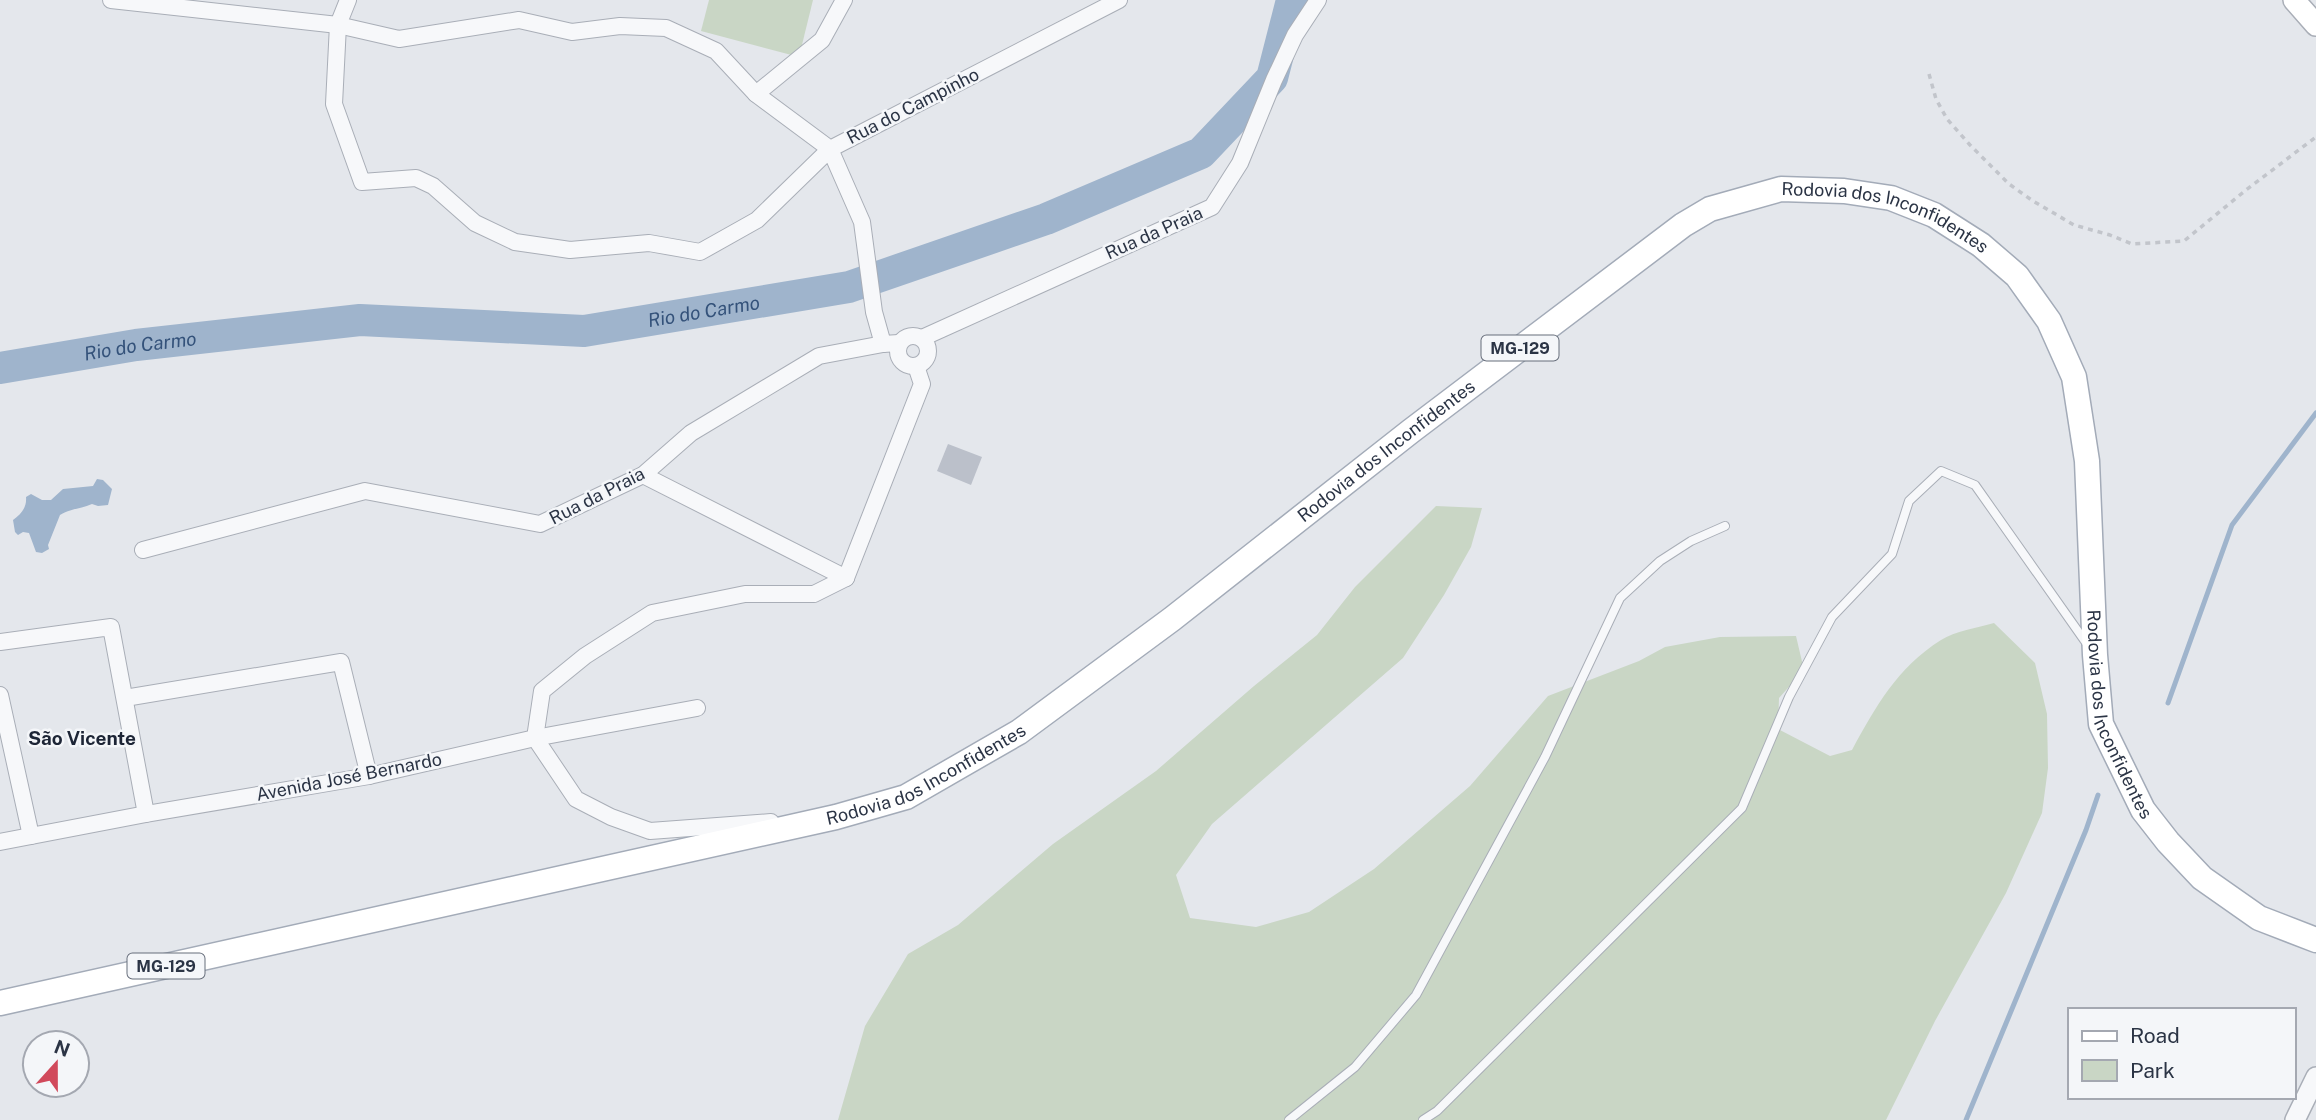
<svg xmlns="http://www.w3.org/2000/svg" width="2316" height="1120" font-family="'Public Sans',sans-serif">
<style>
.green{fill:#c9d6c5}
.water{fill:#9fb4cc}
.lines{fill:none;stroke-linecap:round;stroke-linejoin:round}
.stream{stroke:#9fb4cc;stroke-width:5}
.river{stroke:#9fb4cc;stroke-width:32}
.building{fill:#bbc0ca}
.service-casing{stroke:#a9aeb7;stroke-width:10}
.minor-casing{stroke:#a9aeb7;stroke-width:18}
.tertiary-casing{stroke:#a9aeb7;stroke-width:22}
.secondary-casing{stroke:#a9aeb7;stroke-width:24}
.primary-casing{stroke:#a3abb8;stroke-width:27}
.path{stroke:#c2c5cb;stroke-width:3.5;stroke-dasharray:5 5;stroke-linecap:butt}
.service{stroke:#f7f8fa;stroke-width:8}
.minor{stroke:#f7f8fa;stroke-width:16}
.tertiary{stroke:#f7f8fa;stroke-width:19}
.secondary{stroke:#fff;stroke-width:21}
.primary{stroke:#fff;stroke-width:24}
.labels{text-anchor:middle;stroke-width:5;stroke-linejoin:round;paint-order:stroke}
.shield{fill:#f4f6f9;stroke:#676e7b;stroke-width:2}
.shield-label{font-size:16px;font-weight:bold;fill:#2b3445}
.street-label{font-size:18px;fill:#2b3445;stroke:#f4f6f9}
.water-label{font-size:19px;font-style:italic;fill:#34527a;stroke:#f4f6f9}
.neighbourhood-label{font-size:19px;font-weight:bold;fill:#1d2536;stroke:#f4f6f9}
</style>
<rect width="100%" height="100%" fill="#e4e7ec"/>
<g class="green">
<polygon points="709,0 813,0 799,57 701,31"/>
<path d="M 1436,506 L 1482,508 L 1471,547 L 1444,595 L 1403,658 L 1212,824 L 1176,875 L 1190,918 L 1256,927 L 1309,912 L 1374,869 L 1470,786 L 1548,696 L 1639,661 L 1665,647 L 1720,637 L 1796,636 L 1804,670 L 1779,698 L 1778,729 L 1830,756 L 1852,750 C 1876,706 1897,668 1941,640 C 1955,631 1977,628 1994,623 L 2035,663 L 2047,714 L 2048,768 L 2042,813 L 2006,893 L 1935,1021 L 1886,1120 L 838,1120 L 865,1026 L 908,954 L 958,925 L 1053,844 L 1156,771 L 1254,686 L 1317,635 L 1355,587 Z"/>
</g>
<path class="water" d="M 97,479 L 103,480 L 112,489 L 108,505 L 98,506 L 92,504 C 81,509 72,508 60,515 L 48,545 L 49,549 L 42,553 L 36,552 L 29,533 L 23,532 L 18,535 L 15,532 L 13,520 C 21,514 27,508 26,497 L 31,494 L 42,500 L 51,500 L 63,489 L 93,486 Z"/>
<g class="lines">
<g class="stream">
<polyline points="2168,703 2232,525 2316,413"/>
<polyline points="1966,1120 2086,830 2098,795"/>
</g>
<path class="river" id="s1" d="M 0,368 L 136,345 L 360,320 L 584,331 L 849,287 L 1046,219 L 1201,153 L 1272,78 L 1292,0"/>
</g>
<polygon class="building" points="948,444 982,457 971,485 937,471"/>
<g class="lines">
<defs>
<g id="service">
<polyline points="1289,1120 1355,1067 1416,995 1545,757 1620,598 1660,561 1691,541 1725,526"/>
<polyline points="1423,1120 1437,1111 1742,808 1789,697 1832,617 1892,554 1909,501 1941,471 1975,485 2087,644"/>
</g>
<g id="minor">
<polyline points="111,0 338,25 399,39 519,20 572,32 620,26 666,28 716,51 756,94 830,149 1119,0"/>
<polyline points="348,0 338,25 334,104 362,182 416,178 433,186 475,223 515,242 570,250 649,243 700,252 757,220 830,149 862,222 874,312 883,344"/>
<polyline points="756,94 822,40 844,0"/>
<circle cx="913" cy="351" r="15"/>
<polyline points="922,338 1212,207 1240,163 1274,80 1295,35 1318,0"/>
<polyline points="643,475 846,578"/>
<polyline points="143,550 365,491 540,524 643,475 691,433 819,356 883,344 899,343"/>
<polyline points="846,578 922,384 916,366"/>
<polyline points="0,642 111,627 146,814"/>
<polyline points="0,695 31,836"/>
<polyline points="125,698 341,662 369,776"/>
<polyline points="771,822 650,831 611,817 576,799 535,738 542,691 585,656 652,613 745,594 814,594 846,578"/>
<polyline points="0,842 146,814 369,776 535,738 697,708"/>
</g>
<polyline id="tertiary" points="2295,1120 2316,1077"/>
<polyline id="secondary" points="2294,0 2316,25"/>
<g id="primary">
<path id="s2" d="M 0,1003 L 836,817 L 906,797 L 1019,732 L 1172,619 L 1411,431 L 1683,225 L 1710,209 L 1781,189 L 1844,191 L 1891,198 L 1934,215 L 1981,245 L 2017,276 L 2049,321 L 2074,377 L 2087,461 L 2095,655 L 2101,724 L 2143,810 L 2168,842 L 2202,878 L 2259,918 L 2316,940"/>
</g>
</defs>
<use href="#service" class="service-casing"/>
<use href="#minor" class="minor-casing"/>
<use href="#tertiary" class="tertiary-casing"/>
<use href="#secondary" class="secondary-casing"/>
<use href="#primary" class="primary-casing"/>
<polyline class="path" points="1929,74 1936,99 1947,119 1970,145 2009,184 2033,201 2074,225 2110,235 2132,244 2184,241 2246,190 2316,137"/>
<use href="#service" class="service"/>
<use href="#minor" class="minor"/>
<use href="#tertiary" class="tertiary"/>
<use href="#secondary" class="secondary"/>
<use href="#primary" class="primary"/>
</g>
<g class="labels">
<g class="shield">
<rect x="1481.5" y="335.5" width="77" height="25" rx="5"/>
<rect x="127.5" y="953.5" width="77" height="25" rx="5"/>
</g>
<g class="shield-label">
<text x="1520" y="354">MG-129</text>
<text x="166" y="972">MG-129</text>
</g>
<g class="street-label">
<text transform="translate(913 106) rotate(-27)" y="6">Rua do Campinho</text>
<text dy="6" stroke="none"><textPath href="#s2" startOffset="2110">Rodovia dos Inconfidentes</textPath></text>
<text transform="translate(1154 233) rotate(-24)" y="6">Rua da Praia</text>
<text dy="6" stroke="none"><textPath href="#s2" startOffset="1522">Rodovia dos Inconfidentes</textPath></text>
<text transform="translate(597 496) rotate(-27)" y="6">Rua da Praia</text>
<text dy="6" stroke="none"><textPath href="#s2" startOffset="2720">Rodovia dos Inconfidentes</textPath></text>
<text dy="6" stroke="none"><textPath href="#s2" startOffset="956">Rodovia dos Inconfidentes</textPath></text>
<text transform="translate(349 777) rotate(-11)" y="6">Avenida José Bernardo</text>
</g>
<g class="water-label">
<text dy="7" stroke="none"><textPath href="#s1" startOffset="709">Rio do Carmo</textPath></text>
<text dy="7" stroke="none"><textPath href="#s1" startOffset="142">Rio do Carmo</textPath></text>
</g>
<g class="neighbourhood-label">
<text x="82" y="745">São Vicente</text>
</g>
</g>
<rect x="2068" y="1008" width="228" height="91" fill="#f4f6f9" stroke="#a4a8b1" stroke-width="2"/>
<rect x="2082" y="1031" width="35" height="10" fill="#ffffff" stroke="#a4a8b1" stroke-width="2"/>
<text x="2130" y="1043" font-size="21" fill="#2b3445">Road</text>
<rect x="2082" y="1060" width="35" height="21" fill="#c9d6c5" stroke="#a4a8b1" stroke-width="2"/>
<text x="2130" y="1078" font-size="21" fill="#2b3445">Park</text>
<g transform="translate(56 1064) rotate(21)"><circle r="33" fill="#f4f6f9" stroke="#a4a8b1" stroke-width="2"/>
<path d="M0-5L12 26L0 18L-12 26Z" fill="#d1495b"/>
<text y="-10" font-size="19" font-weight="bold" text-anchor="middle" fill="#2b3445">N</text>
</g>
</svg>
